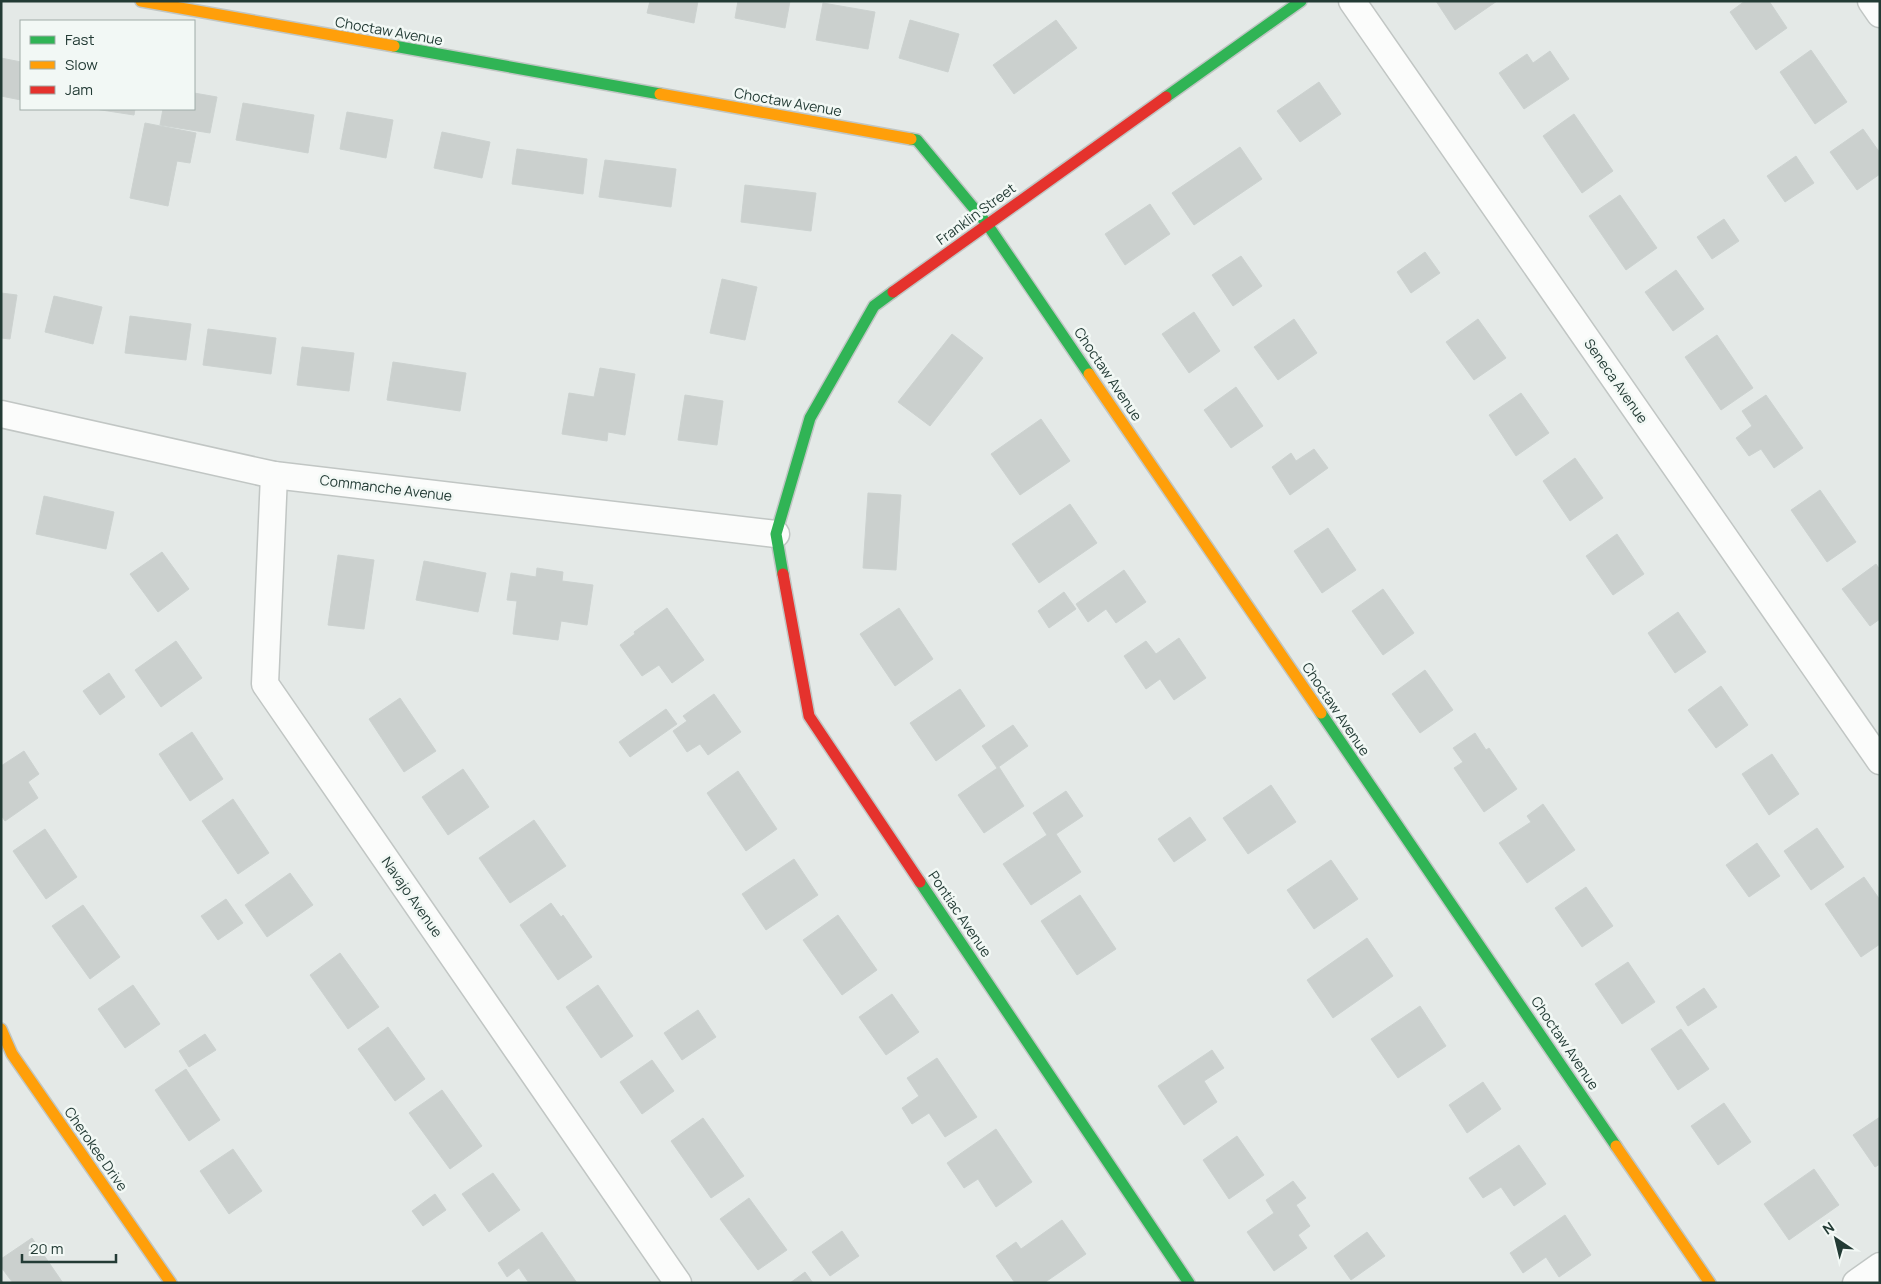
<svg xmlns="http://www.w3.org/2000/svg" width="1881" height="1284" font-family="Manrope,sans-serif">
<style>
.building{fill:#cbd0ce;stroke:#ccd2d0}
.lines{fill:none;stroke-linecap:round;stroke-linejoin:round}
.street-casing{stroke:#c1c6c4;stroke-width:29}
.fast-casing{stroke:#c0c6c4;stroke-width:14}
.slow-casing{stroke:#c0c6c4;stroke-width:14}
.jam-casing{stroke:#c0c6c4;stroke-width:14}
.street{stroke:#fbfcfb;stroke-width:26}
.fast{stroke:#30b455;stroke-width:11}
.slow{stroke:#ff9f0a;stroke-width:11}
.jam{stroke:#e5322d;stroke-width:11}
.labels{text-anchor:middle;stroke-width:5;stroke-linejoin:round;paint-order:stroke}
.street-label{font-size:14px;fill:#233b35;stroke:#f2f8f5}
</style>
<rect width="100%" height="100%" fill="#e4e9e7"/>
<g class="building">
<polygon points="650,1 698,1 694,23 647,13"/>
<polygon points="738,1 790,1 785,28 735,18"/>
<polygon points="1436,1 1497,1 1455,30"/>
<polygon points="1745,1 1769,1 1787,28 1756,50 1730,12"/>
<polygon points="823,3 875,12 868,49 816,40"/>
<polygon points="910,20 959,34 948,72 899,58"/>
<polygon points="1056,20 1077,48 1014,94 993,65"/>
<polygon points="1811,50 1847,102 1815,124 1780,72"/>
<polygon points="1550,51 1569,79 1524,109 1499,73 1527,54 1533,63"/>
<polygon points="1,58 21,62 21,100 1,96"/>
<polygon points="1319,82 1341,114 1300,142 1277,111"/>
<polygon points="194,93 217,97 210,133 160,125 163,109 194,109"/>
<polygon points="243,103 314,115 308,153 236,140"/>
<polygon points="95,109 135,109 134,115"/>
<polygon points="347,112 393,120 386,158 340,149"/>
<polygon points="1574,114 1613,171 1582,193 1543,136"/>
<polygon points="145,123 196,133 190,163 177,161 168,206 130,198"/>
<polygon points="1863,129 1880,153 1880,174 1857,190 1830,152"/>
<polygon points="442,132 490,142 482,178 434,168"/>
<polygon points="1240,147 1262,179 1194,225 1172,193"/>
<polygon points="517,149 587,159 583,194 512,184"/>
<polygon points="1796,156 1814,183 1785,202 1767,176"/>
<polygon points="605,160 676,169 671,207 599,197"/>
<polygon points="745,185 816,193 811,231 741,222"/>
<polygon points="1620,195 1657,248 1626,270 1589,216"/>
<polygon points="1150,204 1170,234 1125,265 1105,234"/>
<polygon points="1724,219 1739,241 1712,259 1697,237"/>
<polygon points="1425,252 1440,273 1411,293 1397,272"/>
<polygon points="1241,256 1262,286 1233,306 1212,275"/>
<polygon points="1676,270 1704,309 1673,331 1645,292"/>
<polygon points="722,279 757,287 745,340 710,333"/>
<polygon points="1,293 17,295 10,339 1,338"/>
<polygon points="54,296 102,307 93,344 45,332"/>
<polygon points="1194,312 1220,351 1189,373 1162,334"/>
<polygon points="130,316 191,324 186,360 125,353"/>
<polygon points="1294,319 1317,353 1278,380 1254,347"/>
<polygon points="1478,319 1506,358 1474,380 1446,342"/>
<polygon points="208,329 276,338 271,374 203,365"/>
<polygon points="952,334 983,358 930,426 898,402"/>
<polygon points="1717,335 1753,388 1721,410 1685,357"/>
<polygon points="302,347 354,353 349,391 297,385"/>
<polygon points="393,362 466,373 460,411 387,400"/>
<polygon points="600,368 635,374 625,435 608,432 607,441 562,434 569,393 594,397"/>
<polygon points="1236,387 1263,426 1231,448 1204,410"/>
<polygon points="1521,393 1549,433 1516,456 1489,415"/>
<polygon points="685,395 723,401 717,445 678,440"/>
<polygon points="1766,395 1803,448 1774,468 1761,449 1749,456 1736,438 1752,426 1742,411"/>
<polygon points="1041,419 1070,461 1020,495 991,454"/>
<polygon points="1314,449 1328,468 1290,495 1272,467 1291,453 1296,461"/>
<polygon points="1575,458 1603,498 1570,521 1543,481"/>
<polygon points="1820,490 1856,542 1827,562 1791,510"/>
<polygon points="868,493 901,495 896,570 863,568"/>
<polygon points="44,496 114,512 106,549 36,534"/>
<polygon points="1070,504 1097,543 1039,583 1012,544"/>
<polygon points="1328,528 1356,570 1322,593 1294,551"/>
<polygon points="1617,534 1644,574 1613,595 1586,556"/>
<polygon points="162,552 189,589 158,612 130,574"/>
<polygon points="338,555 374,560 364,629 328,625"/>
<polygon points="424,561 486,573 478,612 416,600"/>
<polygon points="1876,564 1880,570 1880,619 1870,626 1842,589"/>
<polygon points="537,568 563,572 562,581 593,585 587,625 561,621 558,640 513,634 517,601 507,600 511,573 536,577"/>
<polygon points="1124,570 1146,602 1116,623 1106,609 1088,622 1076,604"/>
<polygon points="1383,589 1414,633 1383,655 1352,611"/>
<polygon points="1064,592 1076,609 1049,628 1038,611"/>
<polygon points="667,608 704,660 672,683 659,665 642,676 620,645 635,634 634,632"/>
<polygon points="899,608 933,659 895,686 860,634"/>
<polygon points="1678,612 1706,652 1675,673 1648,633"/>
<polygon points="1179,638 1206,678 1174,700 1160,679 1146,689 1124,656 1146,641 1156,654"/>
<polygon points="176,641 202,678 161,707 135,670"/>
<polygon points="1425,670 1453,710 1420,733 1392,694"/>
<polygon points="109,673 125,697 100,715 83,691"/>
<polygon points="1721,686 1748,725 1716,748 1688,710"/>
<polygon points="960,689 985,726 936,761 910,723"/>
<polygon points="714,694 741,732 708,755 700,744 687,752 673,731 687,721 683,716"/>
<polygon points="400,698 436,751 404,772 369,719"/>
<polygon points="666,709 677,724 630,757 619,742"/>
<polygon points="1013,725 1028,746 997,768 982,746"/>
<polygon points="192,732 223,779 190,801 159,754"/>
<polygon points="1475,733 1486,750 1489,748 1517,789 1484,812 1454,768 1463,762 1453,748"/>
<polygon points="24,751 39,774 28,782 38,798 5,821 1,815 1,766"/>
<polygon points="1772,754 1799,794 1769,815 1742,774"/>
<polygon points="999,767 1024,806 984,833 958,795"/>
<polygon points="463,769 489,807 448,835 422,797"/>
<polygon points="738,771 777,829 746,851 707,793"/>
<polygon points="1271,785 1296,822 1248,854 1223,818"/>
<polygon points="1066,791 1083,816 1056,834 1081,872 1031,905 1003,864 1047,835 1033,813"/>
<polygon points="233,799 269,853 238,874 202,821"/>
<polygon points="1543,804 1575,850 1527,883 1499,843 1531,822 1527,816"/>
<polygon points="1190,817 1206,840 1174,862 1158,839"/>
<polygon points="534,820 566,866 510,903 479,858"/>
<polygon points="1817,828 1844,867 1811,890 1784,851"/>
<polygon points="45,829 77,877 46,899 13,851"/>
<polygon points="1757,843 1780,876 1749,897 1726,865"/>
<polygon points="794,859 818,895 766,930 742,894"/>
<polygon points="1331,860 1358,899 1314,929 1287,890"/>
<polygon points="290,873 313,905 267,937 245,905"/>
<polygon points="1864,877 1880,900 1880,944 1861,957 1825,904"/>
<polygon points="1586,887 1613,926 1582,947 1555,908"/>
<polygon points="1080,895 1116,949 1077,975 1041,921"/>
<polygon points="226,899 243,923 218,940 201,916"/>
<polygon points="551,903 561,917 563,915 592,957 558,980 520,925"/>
<polygon points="83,905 120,957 90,979 52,926"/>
<polygon points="838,915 877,970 842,995 803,940"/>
<polygon points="1367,938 1393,976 1333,1018 1307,980"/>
<polygon points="340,953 379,1007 348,1029 310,975"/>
<polygon points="1628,962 1655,1002 1622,1024 1595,984"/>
<polygon points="133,985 160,1024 125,1048 98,1009"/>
<polygon points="598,985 633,1036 601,1058 566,1007"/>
<polygon points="1704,988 1717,1007 1688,1026 1676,1007"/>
<polygon points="892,994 919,1032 886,1055 859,1017"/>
<polygon points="1420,1006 1446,1046 1398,1078 1371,1039"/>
<polygon points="698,1010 716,1037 682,1060 664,1033"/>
<polygon points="388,1027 425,1079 395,1101 358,1049"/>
<polygon points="1681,1029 1709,1069 1678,1090 1651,1049"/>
<polygon points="205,1034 216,1050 189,1067 179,1051"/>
<polygon points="1212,1050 1224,1068 1204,1081 1217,1102 1184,1125 1158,1086"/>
<polygon points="937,1058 977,1117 945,1137 929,1113 912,1124 902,1108 919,1096 907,1078"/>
<polygon points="652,1060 674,1091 642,1114 620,1082"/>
<polygon points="186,1069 220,1120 189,1141 155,1090"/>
<polygon points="1483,1082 1501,1109 1467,1133 1449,1105"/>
<polygon points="442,1090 482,1146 450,1169 409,1113"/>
<polygon points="1724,1103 1751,1142 1718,1165 1691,1126"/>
<polygon points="1880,1117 1880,1164 1875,1167 1853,1135"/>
<polygon points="703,1118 744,1176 711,1198 671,1141"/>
<polygon points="996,1129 1032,1182 996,1207 978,1179 964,1188 947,1163"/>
<polygon points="1237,1136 1264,1175 1229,1199 1203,1160"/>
<polygon points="1519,1145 1546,1184 1514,1206 1501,1187 1483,1198 1469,1178"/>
<polygon points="233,1149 262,1191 229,1214 200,1171"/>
<polygon points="1814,1169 1839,1205 1789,1240 1764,1204"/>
<polygon points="493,1173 520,1210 489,1232 462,1194"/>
<polygon points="1293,1181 1306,1198 1296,1205 1310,1226 1298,1235 1307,1248 1274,1271 1247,1232 1274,1213 1266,1200"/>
<polygon points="435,1194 446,1210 423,1226 412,1211"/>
<polygon points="749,1198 787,1250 758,1270 720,1219"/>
<polygon points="1565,1215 1591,1255 1559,1277 1546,1257 1523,1273 1510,1253"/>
<polygon points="1062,1220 1086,1254 1044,1283 1015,1283 996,1256 1016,1242 1021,1249"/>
<polygon points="842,1231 859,1256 830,1276 812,1252"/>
<polygon points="542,1232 577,1283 529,1283 519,1268 507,1277 498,1263"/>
<polygon points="1367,1232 1385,1256 1351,1280 1334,1256"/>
<polygon points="32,1238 63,1283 13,1283 1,1267 1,1259"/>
<polygon points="805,1272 813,1283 790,1283"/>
</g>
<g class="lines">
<defs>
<g id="street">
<polyline points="1352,1 1880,761"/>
<polyline points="1871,1 1880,14"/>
<polyline points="1,414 274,475 776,534"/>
<polyline points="274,475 265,684 678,1283"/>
<polyline points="1856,1283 1880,1266"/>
</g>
<g id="fast">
<polyline points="394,46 660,94"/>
<polyline points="1166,97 1301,1"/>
<polyline points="911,139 917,140 987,224 1089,374"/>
<polyline points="783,574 776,534 810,418 874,306 893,292"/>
<polyline points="1321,713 1616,1146"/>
<polyline points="920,882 1189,1283"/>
</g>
<g id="slow">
<polyline points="141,1 394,46"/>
<polyline points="660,94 911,139"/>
<polyline points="1089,374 1321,713"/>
<polyline points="1,1029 12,1054 171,1283"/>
<polyline points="1616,1146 1710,1283"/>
</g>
<g id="jam">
<polyline points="893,292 1166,97"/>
<polyline points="783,574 809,716 920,882"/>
</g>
</defs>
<use href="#street" class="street-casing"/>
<use href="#fast" class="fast-casing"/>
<use href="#slow" class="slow-casing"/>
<use href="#jam" class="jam-casing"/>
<use href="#street" class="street"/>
<use href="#fast" class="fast"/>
<use href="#slow" class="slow"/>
<use href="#jam" class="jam"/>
</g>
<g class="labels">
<g class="street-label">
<text transform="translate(389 31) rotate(10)" y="5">Choctaw Avenue</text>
<text transform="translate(788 102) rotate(10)" y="5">Choctaw Avenue</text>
<text transform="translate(976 214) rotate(-36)" y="5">Franklin Street</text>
<text transform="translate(1108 374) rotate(56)" y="5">Choctaw Avenue</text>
<text transform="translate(1616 381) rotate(55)" y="5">Seneca Avenue</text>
<text transform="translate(386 488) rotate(7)" y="5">Commanche Avenue</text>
<text transform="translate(1336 709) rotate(56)" y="5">Choctaw Avenue</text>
<text transform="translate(412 897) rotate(55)" y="5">Navajo Avenue</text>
<text transform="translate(960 914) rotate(56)" y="5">Pontiac Avenue</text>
<text transform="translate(1565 1043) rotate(56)" y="5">Choctaw Avenue</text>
<text transform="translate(96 1149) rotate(55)" y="5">Cherokee Drive</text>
</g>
</g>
<rect width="1881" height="1284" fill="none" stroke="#233b35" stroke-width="5"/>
<rect x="20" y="20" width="175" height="90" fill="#f2f8f5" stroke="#9faca8"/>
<rect x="30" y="36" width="25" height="8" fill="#30b455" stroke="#9faca8"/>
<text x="65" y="45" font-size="15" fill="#233b35">Fast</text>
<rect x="30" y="61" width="25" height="8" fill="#ff9f0a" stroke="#9faca8"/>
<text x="65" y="70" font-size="15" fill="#233b35">Slow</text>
<rect x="30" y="86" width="25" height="8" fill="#e5322d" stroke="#9faca8"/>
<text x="65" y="95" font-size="15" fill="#233b35">Jam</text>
<g transform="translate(1836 1239) rotate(325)" stroke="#f2f8f5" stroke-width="4" paint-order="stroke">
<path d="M0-4L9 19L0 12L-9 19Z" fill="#233b35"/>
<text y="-8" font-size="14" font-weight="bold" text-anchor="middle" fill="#233b35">N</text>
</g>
<path d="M22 1254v8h94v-8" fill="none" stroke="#233b35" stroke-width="2.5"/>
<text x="30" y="1254" font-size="15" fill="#233b35" stroke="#f2f8f5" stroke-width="4" paint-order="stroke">20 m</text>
</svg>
